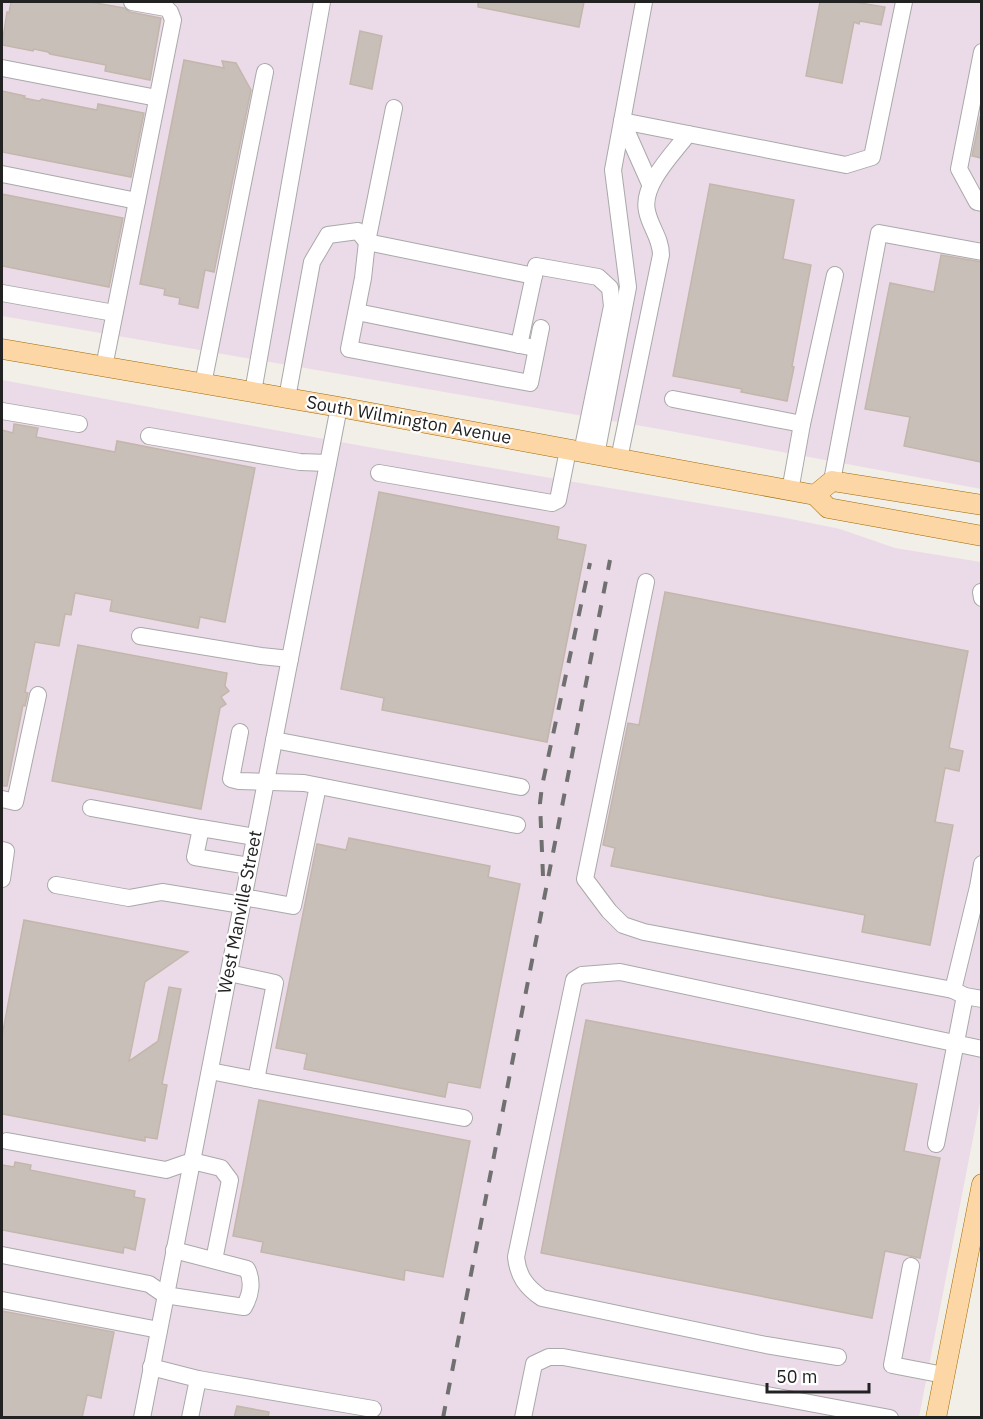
<svg xmlns="http://www.w3.org/2000/svg" width="983" height="1419" font-family="'IBM Plex Sans',sans-serif">
<style>
.industrial{fill:#ebdbe8}
.building{fill:#c7bfb8;stroke:#c4b6ab;stroke-width:1.5}
.lines{fill:none;stroke-linecap:round;stroke-linejoin:round}
.minor-casing{stroke:#a9a9a9;stroke-width:18}
.major-casing{stroke:#a06b00;stroke-width:21}
.minor{stroke:#fff;stroke-width:16}
.major{stroke:#fcd6a4;stroke-width:20}
.rail{stroke:#707070;stroke-width:4;stroke-dasharray:12 12;stroke-linecap:butt}
.labels{text-anchor:middle;stroke-width:4.5;stroke-linejoin:round;paint-order:stroke}
.street-label{font-size:18px;fill:#222;stroke:#fff}
</style>
<rect width="100%" height="100%" fill="#f2efe9"/>
<g class="industrial">
<polygon points="2,2 981,2 981,489 659,429 2,316"/>
<polygon points="2,380 368,447 781,517 840,529 895,548 981,562 981,1097 919,1417 2,1417"/>
</g>
<g class="building">
<polygon points="11,2 90,2 124,8 130,12 161,18 150,80 105,71 106,65 50,54 48,52 34,49 33,51 2,45 7,12 9,13"/>
<polygon points="478,2 584,2 579,27 478,7"/>
<polygon points="820,2 854,2 885,7 881,25 860,21 859,24 854,22 842,83 806,76"/>
<polygon points="360,31 382,36 372,89 350,84"/>
<polygon points="184,60 224,68 222,61 236,63 251,90 214,272 205,270 198,308 179,304 180,298 164,295 165,289 140,284"/>
<polygon points="2,91 25,96 24,98 39,101 42,99 97,110 98,104 144,113 131,177 2,152"/>
<polygon points="980,117 981,117 981,158 972,156"/>
<polygon points="710,184 794,200 783,259 811,265 792,366 794,367 787,401 741,392 742,389 673,376"/>
<polygon points="2,194 123,218 109,287 2,266"/>
<polygon points="941,255 981,262 981,462 904,446 910,417 865,409 890,283 934,292"/>
<polygon points="14,424 38,428 36,437 115,452 117,441 255,468 225,622 200,617 198,628 110,611 112,600 75,593 71,615 65,614 59,646 35,642 25,692 28,693 25,706 23,705 7,786 2,786 2,430 13,433"/>
<polygon points="379,492 559,527 557,539 586,545 547,742 382,710 384,698 341,689"/>
<polygon points="665,592 968,651 949,748 963,751 959,771 945,768 935,822 953,825 930,945 862,932 865,915 611,866 615,848 603,845 628,723 639,725"/>
<polygon points="78,645 227,673 225,686 229,691 221,697 226,704 220,708 201,809 52,781"/>
<polygon points="349,838 490,866 488,877 520,884 480,1088 448,1082 445,1097 304,1069 307,1054 276,1048 317,844 346,850"/>
<polygon points="24,920 188,952 145,982 129,1061 158,1041 169,987 181,989 162,1084 167,1085 157,1139 145,1137 145,1141 2,1114 2,1036"/>
<polygon points="586,1020 917,1084 904,1151 940,1158 920,1258 885,1251 872,1318 541,1253"/>
<polygon points="259,1100 470,1141 443,1277 405,1270 404,1280 261,1252 263,1242 233,1236"/>
<polygon points="15,1162 31,1165 30,1170 135,1191 134,1197 145,1199 135,1250 124,1247 123,1253 2,1230 2,1165 14,1167"/>
<polygon points="2,1311 114,1332 101,1398 87,1395 82,1418 2,1418"/>
<polygon points="237,1406 269,1412 268,1418 234,1418"/>
</g>
<g class="lines">
<defs>
<g id="minor">
<polyline points="982,52 959,169 977,202 982,203"/>
<polyline points="2,68 157,98"/>
<polyline points="394,108 367,242 363,278 349,349 530,383 541,328"/>
<polyline points="622,121 846,165 872,157 904,2"/>
<polyline points="622,121 650,184"/>
<polyline points="2,174 137,201"/>
<polyline points="2,293 114,313"/>
<polyline points="357,312 530,347"/>
<polyline points="519,345 536,266 598,277 610,288 612,306 582,452"/>
<polyline points="104,367 173,20 170,12 166,8 132,2"/>
<polyline points="203,384 265,72"/>
<polyline points="253,392 322,2"/>
<polyline points="287,398 312,262 328,235 358,231 367,242 534,276"/>
<polyline points="673,399 802,424"/>
<polyline points="2,411 79,424"/>
<polyline points="149,436 300,462 328,463"/>
<polyline points="596,455 628,287 613,170 644,2"/>
<path d="M 619,459 L 661,255 C 661,238 650,227 647,211 C 641,185 673,154 688,134"/>
<polyline points="379,473 552,503 558,500 568,450"/>
<polyline points="832,481 879,233 982,252"/>
<polyline points="790,491 802,424 835,275"/>
<polyline points="646,582 585,879 609,911 623,925 644,932 953,990"/>
<polyline points="981,592 982,598"/>
<polyline points="140,636 261,656 290,659"/>
<polyline points="240,732 231,779 239,781 304,783 517,825"/>
<polyline points="274,740 521,787"/>
<polyline points="2,799 15,802 38,695"/>
<polyline points="91,808 201,828"/>
<polyline points="2,850 6,851 2,879"/>
<polyline points="982,864 978,887 953,990 965,996 982,999"/>
<polyline points="249,866 195,857 201,828 255,837"/>
<polyline points="56,885 129,898 162,892 242,905"/>
<polyline points="243,897 293,906 318,786"/>
<polyline points="210,1071 256,1080 275,983 229,973"/>
<polyline points="256,1080 464,1118"/>
<polyline points="7,1141 166,1170 192,1161 221,1168 230,1180 214,1260"/>
<polyline points="936,1144 965,996"/>
<path d="M 2,1255 L 149,1284 L 165,1295 L 244,1307 C 251,1295 253,1281 247,1269 L 174,1250"/>
<polyline points="911,1266 892,1365 944,1375"/>
<polyline points="2,1300 159,1330"/>
<path d="M 838,1357 L 766,1345 L 542,1298 C 526,1287 518,1276 516,1257 L 574,980 L 582,975 L 620,972 L 982,1049"/>
<polyline points="151,1367 198,1379 190,1418"/>
<polyline points="198,1379 373,1409"/>
<polyline points="142,1418 339,407"/>
<polyline points="523,1418 534,1364 549,1357 563,1357 890,1418"/>
</g>
<g id="major">
<polyline points="2,349 339,407 815,495 828,508 982,536"/>
<polyline points="815,495 832,481 982,505"/>
<polyline points="936,1418 982,1184"/>
</g>
</defs>
<use href="#minor" class="minor-casing"/>
<use href="#major" class="major-casing"/>
<use href="#minor" class="minor"/>
<use href="#major" class="major"/>
<g class="rail">
<polyline points="543,876 540,803 542,786 590,563"/>
<polyline points="443,1418 610,560"/>
</g>
</g>
<g class="labels">
<g class="street-label">
<text transform="translate(409 420) rotate(10)" y="6">South Wilmington Avenue</text>
<text transform="translate(240 912) rotate(-79)" y="6">West Manville Street</text>
</g>
</g>
<rect width="983" height="1419" fill="none" stroke="#222222" stroke-width="6"/>
<path d="M767 1383v9h102v-9" fill="none" stroke="#222222" stroke-width="3"/>
<text x="776" y="1383" font-size="18" fill="#222222" stroke="#ffffff" stroke-width="4.5" paint-order="stroke">50 m</text>
</svg>
